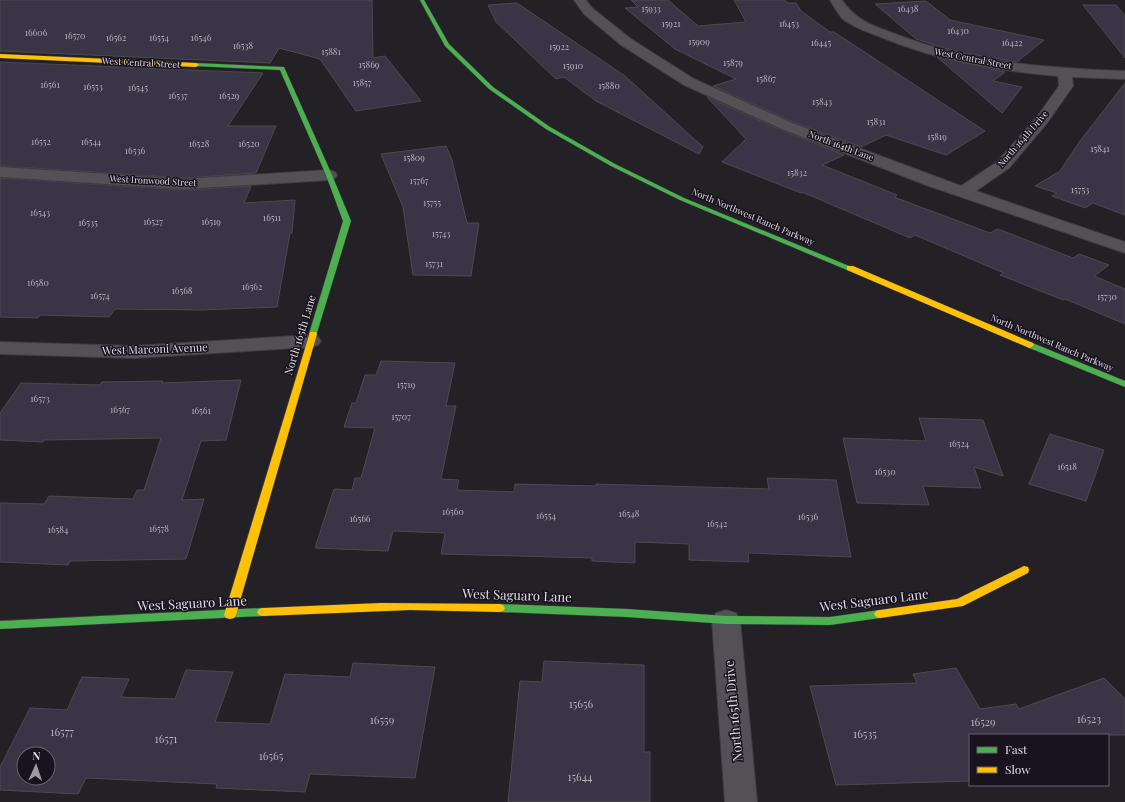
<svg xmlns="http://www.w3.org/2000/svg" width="1125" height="802" font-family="'Playfair Display',serif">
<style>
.building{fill:#393546;stroke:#4c4a50;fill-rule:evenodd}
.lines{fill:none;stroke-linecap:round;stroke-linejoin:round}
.street-casing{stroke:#3e3c42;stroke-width:2}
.fast-casing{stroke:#3e3c42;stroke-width:1}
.slow-casing{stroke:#3e3c42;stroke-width:1}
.street{fill:#535156;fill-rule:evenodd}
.fast{fill:#4caf50;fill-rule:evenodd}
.slow{fill:#ffc107;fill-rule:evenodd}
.labels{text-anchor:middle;stroke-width:3;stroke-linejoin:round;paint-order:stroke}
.number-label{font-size:9px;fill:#b6b2bc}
.far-street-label{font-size:9px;fill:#e0dce4;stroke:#19131f}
.street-label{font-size:11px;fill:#e0dce4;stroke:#19131f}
.near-number-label{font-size:11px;fill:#b6b2bc}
.near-street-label{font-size:13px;fill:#e0dce4;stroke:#19131f}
</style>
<rect width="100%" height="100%" fill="#232026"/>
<g class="building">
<polygon points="0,0 372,0 373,58 385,56 421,101 356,111 320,59 279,48 270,63 0,51"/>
<polygon points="631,0 668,0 698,26 746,22 734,0 785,0 787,3 796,3 801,11 830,32 834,32 985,131 946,155 886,135 861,147 793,122 713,86 736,79 675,49 625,8 638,7"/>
<polygon points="926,1 950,20 1044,40 1017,62 954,51 916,39 875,4"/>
<polygon points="517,3 625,76 703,147 699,154 596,101 564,77 556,79 496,22 488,5"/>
<polygon points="1083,5 1116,5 1125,16 1125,58"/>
<polygon points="937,57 1005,72 993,81 1022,87 1002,113"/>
<polygon points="0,62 263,73 228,126 276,126 256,173 184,178 0,166"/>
<polygon points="1125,83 1125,215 1093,203 1085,208 1052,196 1057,193 1035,186 1060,171 1080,141"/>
<polygon points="707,97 781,130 844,155 822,165 897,195 894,197 990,233 998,229 1073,258 1079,254 1109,265 1094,276 1125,289 1125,324 1065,299 1063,300 1000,275 1004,273 915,235 910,238 802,192 801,193 722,162 746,139"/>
<polygon points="446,146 452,160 467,223 479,223 471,276 413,275 403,207 381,154"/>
<polygon points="0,178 184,190 251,186 244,203 295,200 292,233 290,233 277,307 201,310 115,309 109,317 40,315 38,318 0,317"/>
<polygon points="381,361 455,363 446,406 456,406 441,479 459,480 457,490 514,492 515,484 596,486 596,484 769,489 767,478 836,480 851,557 748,553 749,562 689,560 689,544 635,542 635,563 592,561 592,558 441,554 445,533 393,531 388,551 315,548 334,489 352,490 355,478 361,478 375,428 344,427 352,403 356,403 365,375 376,375"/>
<polygon points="241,380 226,440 201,441 182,500 204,499 186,559 70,561 68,565 0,562 0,503 44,504 49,496 133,499 137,490 144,490 161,438 44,440 43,442 0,440 0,413 21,383 100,385 102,382 163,381 162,383"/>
<polygon points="919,418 983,420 1003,476 974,467 981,488 923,486 929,505 857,503 843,438 926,441"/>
<polygon points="1050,434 1104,450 1086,501 1029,484"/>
<polygon points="544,661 644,665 644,752 650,752 650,802 508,802 520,681 542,682"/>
<path d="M 353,663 L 435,667 L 415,778 L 310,774 L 305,792 L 216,788 L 217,784 L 86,778 L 78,794 L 0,790 L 0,767 L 30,708 L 67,710 L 82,677 L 129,679 L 121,697 L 175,699 L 186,670 L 233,672 L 215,722 L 270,724 L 285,674 L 350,677 ZM 24,754 L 48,754 L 48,778 L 24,778 Z"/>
<polygon points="956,668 980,709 1016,704 1019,709 1104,678 1125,699 1125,735 970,735 970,781 836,785 810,686 917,683 913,674"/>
</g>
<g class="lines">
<defs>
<g id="street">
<path d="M 574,0 L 586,0 L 592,8 L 631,39 L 694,79 L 792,123 L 961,186 L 997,162 L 1037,117 L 1059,86 L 1058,76 C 997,71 940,61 883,38 C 870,33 855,28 844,20 C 838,15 834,6 830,0 L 842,0 C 857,22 874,26 898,35 C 971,63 1048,68 1125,71 L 1125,79 L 1072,77 L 1073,86 L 1047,123 L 1009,168 L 976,191 L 1125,242 L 1125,253 L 926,185 L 782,129 L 684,85 L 621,45 L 584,14 Z"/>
<polygon points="0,167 184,179 329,170 335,172 337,175 335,178 329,180 184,189 0,177"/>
<polygon points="311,335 318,337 321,341 318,345 311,347 134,358 0,354 0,342 134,346"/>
<polygon points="726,610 736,613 740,620 757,802 725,802 712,620 716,613"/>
</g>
<g id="fast">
<polygon points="420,0 424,0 449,44 493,87 550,127 615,164 684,198 854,268 853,270 847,270 680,200 611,166 546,129 489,89 445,46"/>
<polygon points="196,63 284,67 332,175 351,221 316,336 310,336 309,334 343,221 326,175 280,70 194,66 193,65"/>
<polygon points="1030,342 1125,381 1125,387 1027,347 1026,345"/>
<polygon points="499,604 627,609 726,616 830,617 880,610 884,611 886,614 884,617 880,618 830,625 726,624 627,617 499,612 495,611 493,608 495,605"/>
<polygon points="263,608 267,609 269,612 267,615 263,616 0,629 0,621"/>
</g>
<g id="slow">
<polygon points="0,54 196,63 199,65 196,67 0,58"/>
<polygon points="847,266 853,266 1033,343 1034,345 1030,348 1027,347 847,270"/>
<polygon points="310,332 316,332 317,334 236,615 234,618 230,619 226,618 224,615"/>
<polygon points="1024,566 1028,567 1029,570 1028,573 963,606 880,618 876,617 874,614 876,611 880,610 957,599"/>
<polygon points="381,603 499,604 503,605 505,608 503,611 499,612 410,610 263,616 259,615 257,612 259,609 263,608"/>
</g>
</defs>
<use href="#street" class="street-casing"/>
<use href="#fast" class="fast-casing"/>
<use href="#slow" class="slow-casing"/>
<use href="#street" class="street"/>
<use href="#fast" class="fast"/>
<use href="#slow" class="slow"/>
</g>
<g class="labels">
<g class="number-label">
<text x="651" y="12">15933</text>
<text x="908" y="12">16438</text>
<text x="671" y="27">15921</text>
<text x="789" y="27">16453</text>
<text x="958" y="34">16430</text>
<text x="36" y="36">16606</text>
<text x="75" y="39">16570</text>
<text x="116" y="41">16562</text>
<text x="159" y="41">16554</text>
<text x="201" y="41">16546</text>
<text x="699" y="45">15909</text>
<text x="821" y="46">16445</text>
<text x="1012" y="46">16422</text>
<text x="243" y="49">16538</text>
<text x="559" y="50">15922</text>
<text x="331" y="55">15881</text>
<text x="733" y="66">15879</text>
<text x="369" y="68">15869</text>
<text x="573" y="69">15910</text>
<text x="766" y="82">15867</text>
<text x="362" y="86">15857</text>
<text x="50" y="88">16561</text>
<text x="609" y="89">15880</text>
<text x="93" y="90">16553</text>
<text x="138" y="91">16545</text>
<text x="178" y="99">16537</text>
<text x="229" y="99">16529</text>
<text x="822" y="105">15843</text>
<text x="876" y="125">15831</text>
<text x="937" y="140">15819</text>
<text x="41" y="145">16552</text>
<text x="91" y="145">16544</text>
<text x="199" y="147">16528</text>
<text x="249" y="147">16520</text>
<text x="1100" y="152">15841</text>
<text x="135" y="154">16536</text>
<text x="414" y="161">15809</text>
<text x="797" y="176">15832</text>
<text x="419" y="184">15767</text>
<text x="1080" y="193">15753</text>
<text x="432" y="206">15755</text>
<text x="40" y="216">16543</text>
<text x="272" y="221">16511</text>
<text x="153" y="225">16527</text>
<text x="211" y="225">16519</text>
<text x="88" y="226">16535</text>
<text x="441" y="237">15743</text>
<text x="434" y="267">15731</text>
<text x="38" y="286">16580</text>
<text x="252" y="290">16562</text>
<text x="182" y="294">16568</text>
<text x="100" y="299">16574</text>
<text x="1107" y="300">15730</text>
<text x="406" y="388">15719</text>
<text x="40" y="402">16573</text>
<text x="120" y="413">16567</text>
<text x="201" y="414">16561</text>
<text x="401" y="420">15707</text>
<text x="959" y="447">16524</text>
<text x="1067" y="470">16518</text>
<text x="885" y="475">16530</text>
<text x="453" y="515">16560</text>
<text x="629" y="517">16548</text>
<text x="546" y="519">16554</text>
<text x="808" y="520">16536</text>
<text x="360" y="522">16566</text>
<text x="717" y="527">16542</text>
<text x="159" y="532">16578</text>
<text x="58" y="533">16584</text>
</g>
<g class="far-street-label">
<text transform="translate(973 59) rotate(11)" y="3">West Central Street</text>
<text transform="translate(141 63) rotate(3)" y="3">West Central Street</text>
<text transform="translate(1023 139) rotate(-49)" y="3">North 164th Drive</text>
<text transform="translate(841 146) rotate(21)" y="3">North 164th Lane</text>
<text transform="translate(153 181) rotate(3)" y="3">West Ironwood Street</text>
<text transform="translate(753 217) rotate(23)" y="3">North Northwest Ranch Parkway</text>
<text transform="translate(1052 343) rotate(23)" y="3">North Northwest Ranch Parkway</text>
</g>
<g class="street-label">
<text transform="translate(300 335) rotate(-73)" y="4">North 165th Lane</text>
<text transform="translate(155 349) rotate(-2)" y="4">West Marconi Avenue</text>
</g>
<g class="near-number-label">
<text x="581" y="708">15656</text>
<text x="1089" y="723">16523</text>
<text x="382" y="724">16559</text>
<text x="983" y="726">16529</text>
<text x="62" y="736">16577</text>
<text x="865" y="738">16535</text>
<text x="166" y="743">16571</text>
<text x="271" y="760">16565</text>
<text x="580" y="781">15644</text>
</g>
<g class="near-street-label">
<text transform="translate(517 595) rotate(2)" y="5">West Saguaro Lane</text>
<text transform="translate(874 600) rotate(-7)" y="5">West Saguaro Lane</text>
<text transform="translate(192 603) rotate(-3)" y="5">West Saguaro Lane</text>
<text transform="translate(733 711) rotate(-95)" y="5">North 165th Drive</text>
</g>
</g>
<rect x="969" y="734" width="140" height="52" fill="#19131f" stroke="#69636e"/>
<rect x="977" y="747" width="20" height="6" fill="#4caf50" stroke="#69636e"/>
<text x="1005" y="754" font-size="12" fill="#e0dce4">Fast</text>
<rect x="977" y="767" width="20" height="6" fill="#ffc107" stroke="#69636e"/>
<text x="1005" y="774" font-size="12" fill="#e0dce4">Slow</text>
<g transform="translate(36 766) rotate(3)"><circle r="19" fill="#19131f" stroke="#69636e"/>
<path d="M0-3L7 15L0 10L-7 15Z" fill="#9e9aa2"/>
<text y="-6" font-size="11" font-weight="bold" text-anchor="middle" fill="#e0dce4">N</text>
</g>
</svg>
